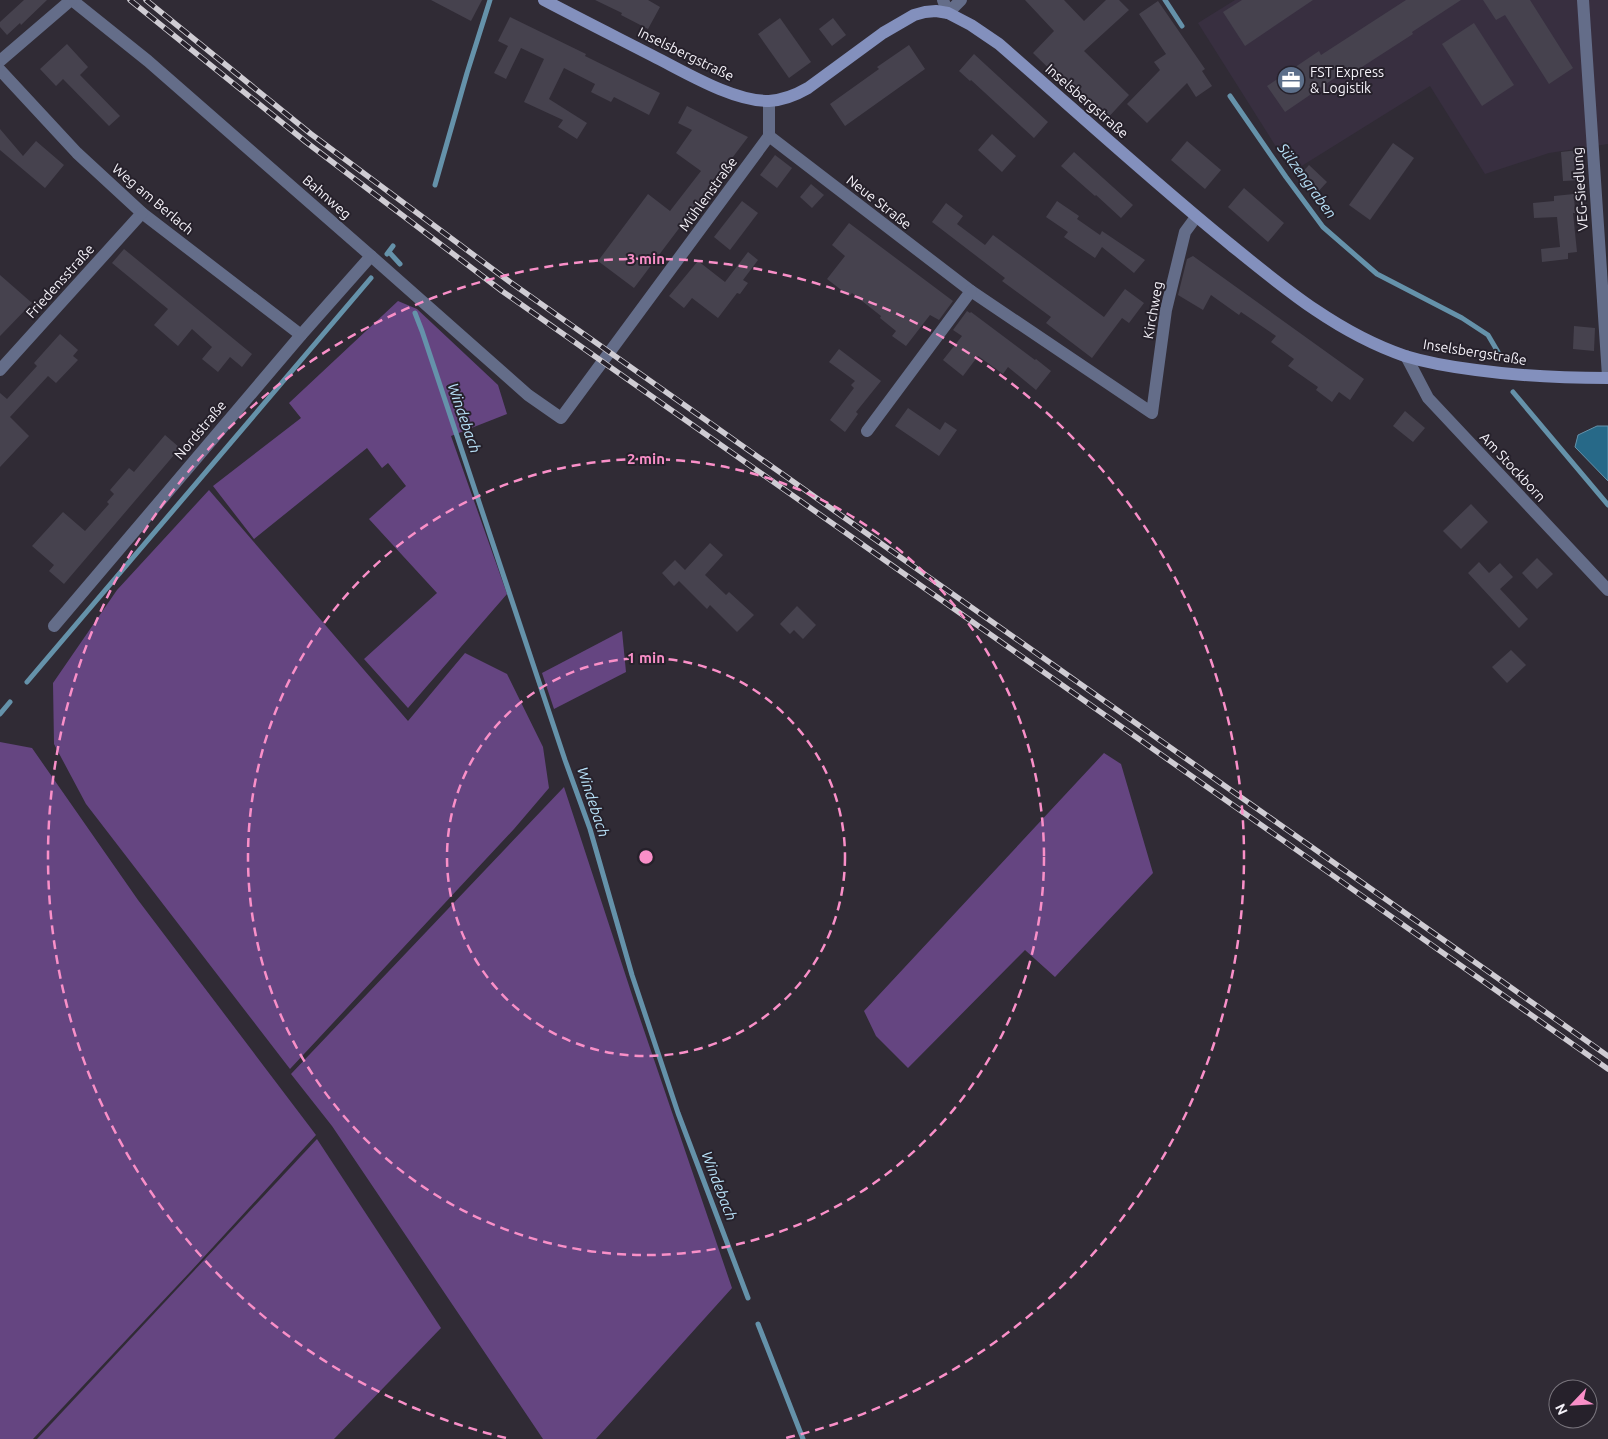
<svg xmlns="http://www.w3.org/2000/svg" width="1608" height="1439" font-family="Ubuntu,sans-serif">
<style>
.built{fill:#382f40}
.green{fill:#654581}
.water{fill:#276988;stroke:#6592aa}
.lines{fill:none;stroke-linecap:round;stroke-linejoin:round}
.stream{stroke:#6592aa;stroke-width:5}
.building{fill:#46424e}
.street{stroke:#646d89;stroke-width:12}
.secondary{stroke:#8390bd;stroke-width:12}
.rail-casing{stroke:#cfccd3;stroke-width:5.5}
.rail{stroke:#26212b;stroke-width:4;stroke-dasharray:11;stroke-linecap:butt}
.ring{fill:none;stroke:#f98fc8;stroke-width:2.5;stroke-dasharray:9 6}
.labels{text-anchor:middle;stroke-width:4;stroke-linejoin:round;paint-order:stroke}
.street-label{font-size:14px;fill:#f5f2f9;stroke:#26212b}
.poi-label{font-size:14px;fill:#f5f2f9;stroke:#26212b;text-anchor:start}
.water-label{font-size:15px;font-style:italic;fill:#b8e1f8;stroke:#26212b}
.centre{fill:#f98fc8;stroke:#26212b;stroke-width:2.5}
.ring-label{font-size:15px;text-anchor:middle;font-weight:bold;fill:#f98fc8;stroke:#26212b;stroke-width:4;stroke-linejoin:round;paint-order:stroke}
</style>
<rect width="100%" height="100%" fill="#302b35"/>
<polygon class="built" points="1235,0 1608,0 1608,144 1549,153 1485,174 1430,86 1292,172 1198,23"/>
<g class="green">
<polygon points="398,301 417,309 498,385 507,414 451,436 507,594 408,708 364,659 437,593 369,519 406,486 388,463 382,468 367,448 254,539 213,486 301,418 289,403"/>
<polygon points="209,490 408,721 465,653 507,674 543,747 549,788 514,829 290,1069 86,804 54,744 53,683 117,590"/>
<polygon points="622,631 626,672 554,709 542,673"/>
<polygon points="0,742 32,748 138,900 316,1135 191,1271 33,1439 0,1439"/>
<polygon points="1104,753 1121,764 1153,873 1055,977 1025,950 908,1068 876,1036 864,1011"/>
<polygon points="564,787 634,1001 732,1288 596,1439 543,1439 332,1126 291,1074"/>
<polygon points="317,1139 441,1328 334,1439 37,1439"/>
</g>
<polygon class="water" points="1597,426 1608,426 1608,481 1575,447 1578,435"/>
<g class="lines">
<g class="stream">
<polyline points="1165,0 1182,26"/>
<polyline points="1230,96 1286,177 1323,227 1377,274 1462,318 1488,335 1498,352"/>
<polyline points="435,185 467,73 490,0"/>
<polyline points="389,252 400,264"/>
<polyline points="387,254 393,246"/>
<polyline points="415,313 422,331 565,760 590,829 632,975 678,1113 748,1298"/>
<polyline points="1513,392 1608,505"/>
<polyline points="27,682 371,278"/>
<polyline points="0,714 10,702"/>
<polyline points="758,1324 803,1439"/>
</g>
</g>
<g class="building">
<polygon points="24,0 47,0 21,25 20,23 7,35 0,27 0,22"/>
<polygon points="431,0 482,0 471,21"/>
<polygon points="595,0 648,0 660,7 648,29 621,15 622,13"/>
<polygon points="1025,0 1064,0 1084,21 1106,0 1119,0 1129,10 1084,51 1129,95 1104,122 1033,53 1054,31"/>
<polygon points="1242,0 1313,0 1245,46 1223,12"/>
<polygon points="1406,0 1461,0 1412,32 1413,34 1348,76 1345,71 1285,112 1267,86 1319,51 1321,55"/>
<polygon points="1483,0 1530,0 1573,68 1549,84 1505,15 1496,20"/>
<polygon points="1158,1 1205,69 1202,71 1212,86 1196,97 1187,83 1147,123 1127,104 1160,70 1154,62 1166,54 1139,14"/>
<polygon points="510,17 586,54 585,56 660,93 649,115 614,97 611,102 591,92 595,84 564,68 549,99 587,123 577,139 558,127 563,120 524,102 544,59 521,48 506,79 494,73 508,46 498,41"/>
<polygon points="780,18 811,62 789,78 758,34"/>
<polygon points="833,18 846,35 832,46 819,29"/>
<polygon points="1474,23 1514,85 1482,106 1442,44"/>
<polygon points="67,44 88,67 80,75 120,116 109,126 63,79 56,86 40,69"/>
<polygon points="909,45 925,69 845,126 830,104 879,69 877,67"/>
<polygon points="974,54 1048,122 1034,138 971,80 970,81 959,71"/>
<polygon points="687,106 748,137 634,288 598,261 648,194 670,211 701,171 676,153 692,130 678,123"/>
<polygon points="0,129 23,156 36,141 64,165 45,188 0,150"/>
<polygon points="992,134 1016,156 1002,172 978,150"/>
<polygon points="1187,141 1221,170 1205,189 1171,160"/>
<polygon points="1393,143 1414,158 1370,220 1349,205"/>
<polygon points="1579,150 1582,180 1563,181 1561,152"/>
<polygon points="1074,152 1133,205 1121,218 1096,195 1095,196 1061,166"/>
<polygon points="775,155 792,168 777,188 760,175"/>
<polygon points="1309,165 1327,182 1316,194 1298,177"/>
<polygon points="811,184 824,195 812,208 800,197"/>
<polygon points="1244,188 1284,223 1268,242 1228,207"/>
<polygon points="1574,194 1575,213 1573,213 1577,252 1568,253 1568,259 1542,262 1541,249 1560,247 1557,217 1534,218 1533,203 1554,201 1554,196"/>
<polygon points="742,201 758,213 730,250 714,237"/>
<polygon points="1057,201 1079,216 1077,219 1100,235 1102,231 1145,260 1134,273 1102,247 1095,258 1064,237 1068,232 1046,217"/>
<polygon points="946,203 963,216 957,224 985,245 993,235 1104,317 1125,289 1144,303 1129,323 1122,318 1092,358 1046,323 1051,317 1002,281 1005,278 932,222"/>
<polygon points="849,223 953,301 939,320 930,315 906,346 892,336 896,331 880,318 881,316 852,293 849,296 827,279 845,256 832,245"/>
<polygon points="124,249 252,354 242,367 230,357 218,372 202,359 212,347 192,329 178,346 154,325 168,309 112,263"/>
<polygon points="748,252 758,260 743,280 748,283 740,294 737,293 718,318 692,298 684,308 669,296 698,261 725,282"/>
<polygon points="1193,256 1364,379 1350,400 1339,392 1332,402 1316,390 1318,387 1288,366 1294,359 1271,342 1276,336 1241,312 1239,315 1211,295 1203,310 1178,295 1187,259"/>
<polygon points="0,275 32,303 0,336"/>
<polygon points="967,311 970,313 971,312 1035,360 1036,359 1051,371 1036,390 1008,367 1003,374 978,356 963,376 943,360 962,336 953,330"/>
<polygon points="1574,326 1595,328 1594,351 1573,349"/>
<polygon points="60,334 78,350 73,356 78,360 56,383 48,376 10,417 29,436 0,467 0,393 7,399 37,366 34,363"/>
<polygon points="839,349 881,381 856,412 858,414 845,432 830,420 854,388 851,385 855,381 829,362"/>
<polygon points="908,408 940,430 945,422 957,430 939,456 895,426"/>
<polygon points="1405,411 1425,428 1413,442 1393,426"/>
<polygon points="165,435 180,448 64,584 49,571 54,565 32,546 63,512 85,531 109,504 107,502 114,494 110,490 129,468 134,472"/>
<polygon points="1471,504 1488,522 1461,549 1443,531"/>
<polygon points="710,543 723,555 705,575 726,595 729,592 754,615 737,632 710,605 707,609 679,581 674,586 662,573 675,560 685,570"/>
<polygon points="1537,558 1553,574 1537,589 1522,573"/>
<polygon points="1479,562 1489,573 1500,563 1513,577 1500,589 1528,619 1519,628 1468,573"/>
<polygon points="797,606 816,625 803,639 794,630 790,634 780,624"/>
<polygon points="1511,650 1526,665 1507,683 1492,667"/>
</g>
<g class="lines">
<g class="street">
<polyline points="72,0 148,61 371,256 528,395 561,418 769,136 769,101"/>
<polyline points="943,0 948,13 961,0"/>
<polyline points="1583,0 1608,376"/>
<polyline points="0,61 71,0"/>
<polyline points="0,70 77,153 142,213 301,335"/>
<polyline points="769,136 971,291 1152,413 1166,310 1185,232 1196,217"/>
<polyline points="1406,356 1428,398 1608,590"/>
<polyline points="0,370 142,213"/>
<polyline points="867,431 971,291"/>
<polyline points="54,626 301,335 371,256"/>
</g>
<path class="secondary" d="M 544,0 C 580,19 616,37 653,56 C 685,72 732,101 769,101 C 783,100 796,95 808,88 L 883,33 L 914,15 L 925,12 L 936,11 L 948,13 L 971,25 L 999,44 C 1076,111 1151,180 1231,245 C 1285,289 1338,333 1405,356 C 1428,363 1452,367 1476,370 C 1520,376 1563,378 1608,378"/>
<defs>
<g id="rail">
<polyline points="130,0 306,142 502,291 1608,1069"/>
<polyline points="146,0 311,134 510,282 1608,1056"/>
</g>
</defs>
<use href="#rail" class="rail-casing"/>
<use href="#rail" class="rail"/>
</g>
<g class="ring">
<circle cx="646" cy="857" r="199"/>
<circle cx="646" cy="857" r="398"/>
<path d="M506 1438A598 598 0 1 1 786 1438"/>
</g>
<defs>
<symbol id="office-disc" viewBox="-11 -11 22 22"><circle r="9.5" fill="#5c6f8a" stroke="#26212b"/><path d="M-6-3h4V-5.5h4V-3h4V5H-6ZM-1-4.5V-3h2v-1.5ZM-6 0V1H6V0Z" fill="#fff"/></symbol>
</defs>
<g fill-rule="evenodd">
<use href="#office-disc" x="1275" y="64" width="32" height="32"/>
</g>
<g class="labels">
<g class="street-label">
<text transform="translate(686 54) rotate(26)" y="5">Inselsbergstraße</text>
<text transform="translate(1087 101) rotate(41)" y="5">Inselsbergstraße</text>
<text transform="translate(1580 189) rotate(-94)" y="5">VEG-Siedlung</text>
<text transform="translate(708 194) rotate(-54)" y="5">Mühlenstraße</text>
<text transform="translate(327 197) rotate(41)" y="5">Bahnweg</text>
<text transform="translate(153 199) rotate(40)" y="5">Weg am Berlach</text>
<text transform="translate(879 202) rotate(38)" y="5">Neue Straße</text>
<text transform="translate(60 281) rotate(-48)" y="5">Friedensstraße</text>
<text transform="translate(1153 310) rotate(-80)" y="5">Kirchweg</text>
<text transform="translate(1475 352) rotate(9)" y="5">Inselsbergstraße</text>
<text transform="translate(200 430) rotate(-50)" y="5">Nordstraße</text>
<text transform="translate(1513 467) rotate(47)" y="5">Am Stockborn</text>
</g>
<g class="poi-label">
<text x="1310" y="77">FST Express<tspan x="1310" dy="16">&amp; Logistik</tspan></text>
</g>
<g class="water-label">
<text transform="translate(1307 181) rotate(54)" y="5">Sülzengraben</text>
<text transform="translate(464 418) rotate(71)" y="5">Windebach</text>
<text transform="translate(593 802) rotate(72)" y="5">Windebach</text>
<text transform="translate(719 1186) rotate(69)" y="5">Windebach</text>
</g>
</g>
<circle cx="646" cy="857" r="8" class="centre"/>
<g class="ring-label">
<text x="646" y="264">3 min</text>
<text x="646" y="464">2 min</text>
<text x="646" y="663">1 min</text>
</g>
<g transform="translate(1573 1404) rotate(245)"><circle r="24" fill="#26212b" stroke="#79757d"/>
<path d="M0-4L9 19L0 12L-9 19Z" fill="#f98fc8"/>
<text y="-8" font-size="14" font-weight="bold" text-anchor="middle" fill="#f5f2f9">N</text>
</g>
</svg>
